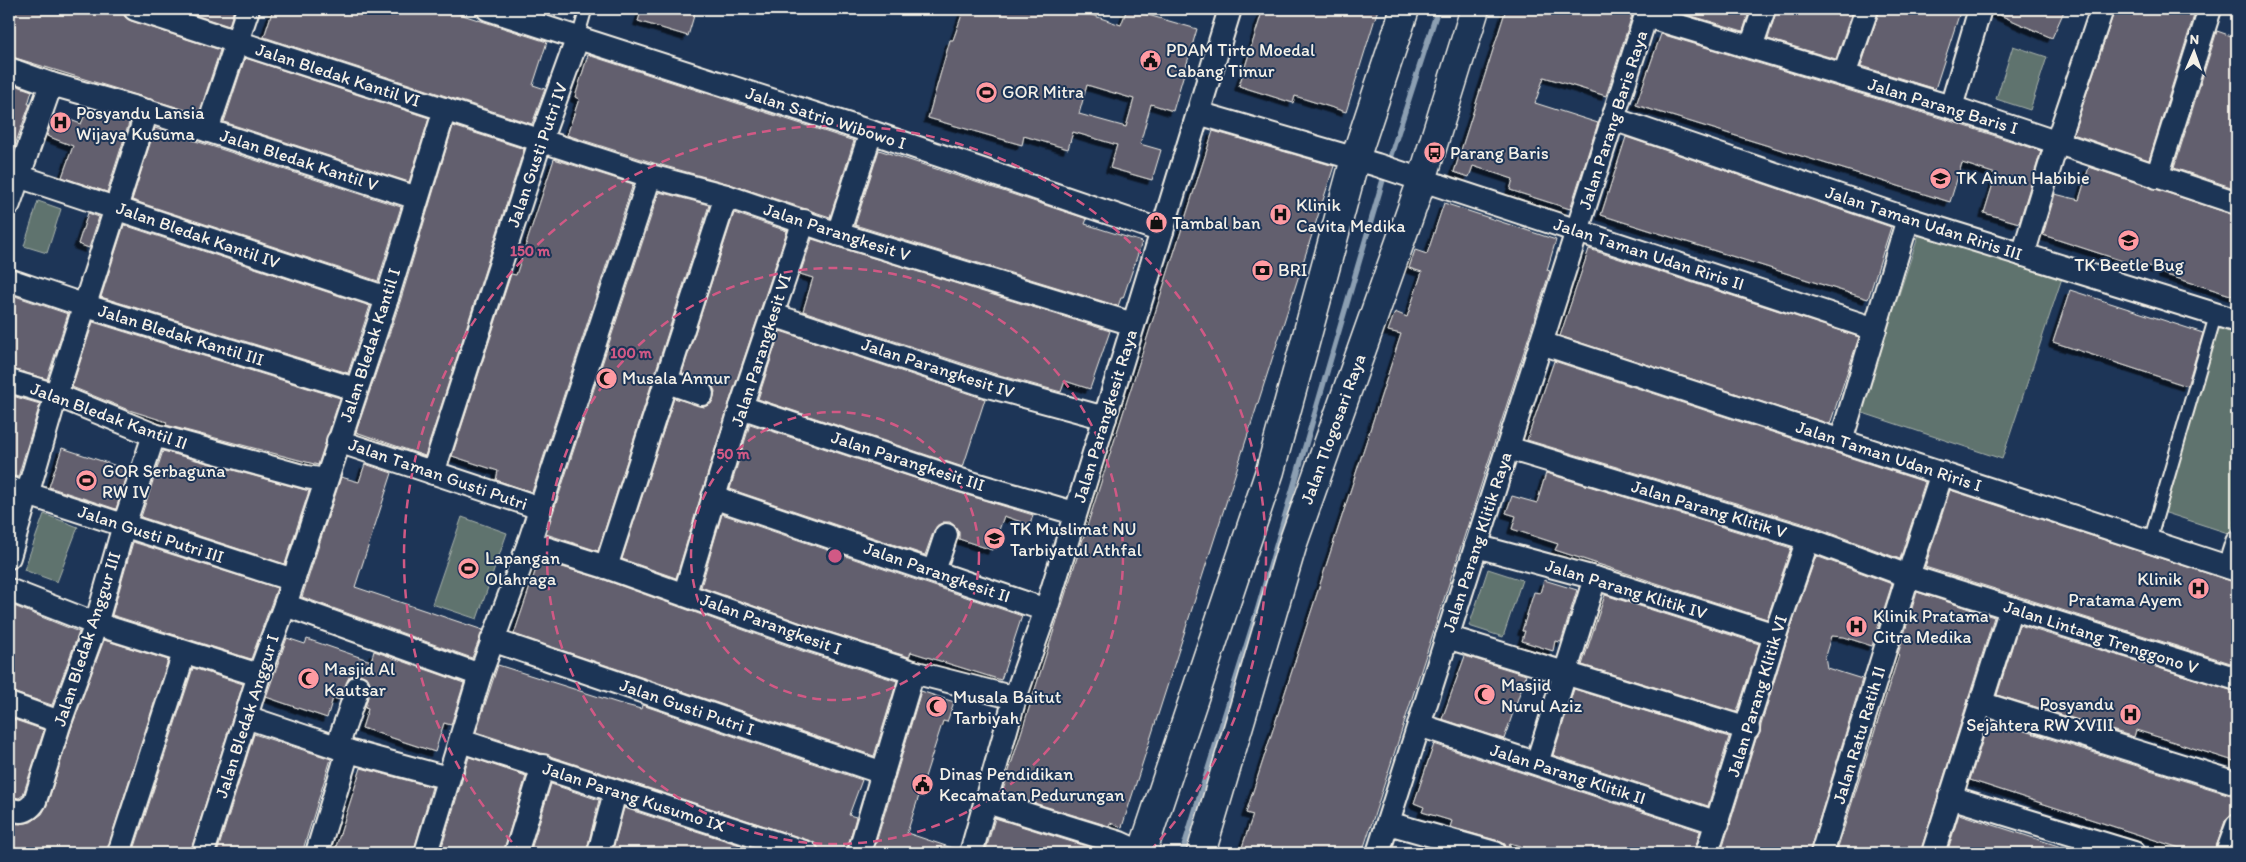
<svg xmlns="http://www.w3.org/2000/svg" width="2246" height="862" font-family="Itim,sans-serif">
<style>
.green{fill:#5e736e;stroke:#a9b2ab}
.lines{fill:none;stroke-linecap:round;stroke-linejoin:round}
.stream{stroke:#8c9fb2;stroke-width:5.5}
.building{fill:#625f6e;stroke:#f4f1e8;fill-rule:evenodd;filter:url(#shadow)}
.service-casing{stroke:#f4f1e8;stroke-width:15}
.minor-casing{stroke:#f4f1e8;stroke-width:26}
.tertiary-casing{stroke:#f4f1e8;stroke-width:31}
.service{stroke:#1d3557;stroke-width:11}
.minor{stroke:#1d3557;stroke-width:22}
.tertiary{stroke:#1d3557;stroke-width:28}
.ring{fill:none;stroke:#d15985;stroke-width:2.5;stroke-dasharray:9 6}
.labels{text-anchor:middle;stroke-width:4;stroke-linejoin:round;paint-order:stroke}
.poi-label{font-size:18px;fill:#f4f1e8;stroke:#1d3557;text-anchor:start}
.street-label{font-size:18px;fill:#f4f1e8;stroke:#1d3557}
.centre{fill:#d15985;stroke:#1d3557;stroke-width:2.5}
.ring-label{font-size:15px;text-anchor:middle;font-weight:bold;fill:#d15985;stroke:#1d3557;stroke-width:4;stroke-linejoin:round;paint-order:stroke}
</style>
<defs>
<filter id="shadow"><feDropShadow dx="-4.5" dy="4.5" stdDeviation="0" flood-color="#0009"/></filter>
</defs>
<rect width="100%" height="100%" fill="#1d3557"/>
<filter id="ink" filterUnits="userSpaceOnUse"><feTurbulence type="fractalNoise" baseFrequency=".02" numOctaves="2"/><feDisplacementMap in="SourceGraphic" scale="10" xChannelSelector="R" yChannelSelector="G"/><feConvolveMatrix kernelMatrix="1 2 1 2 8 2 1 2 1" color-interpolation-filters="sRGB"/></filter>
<g filter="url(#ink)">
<g class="green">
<polygon points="2013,46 2047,57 2030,110 1996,99"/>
<polygon points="38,201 61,209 47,253 24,246"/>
<polygon points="1920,231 2062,278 2002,459 1860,412"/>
<polygon points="2218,325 2237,331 2237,515 2231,534 2157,510"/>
<polygon points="44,514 78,527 57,582 24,570"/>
<polygon points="462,517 507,533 477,619 432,604"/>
<polygon points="1488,569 1522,580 1503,637 1469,626"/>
</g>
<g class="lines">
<g class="stream">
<polyline points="1388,164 1438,9"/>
<polyline points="1182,853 1258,608 1385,173"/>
</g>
</g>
<g class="building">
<polygon points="9,9 122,9 125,17 131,21 220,50 199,114 9,56"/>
<polygon points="177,9 234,9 229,26"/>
<polygon points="273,9 444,9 547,42 533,85 545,89 532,124 264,37"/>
<polygon points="642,9 696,9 688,36 638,21"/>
<path d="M 964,9 L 1074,9 L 1121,25 L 1127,9 L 1197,29 L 1173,111 L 1151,104 L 1140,144 L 1161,150 L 1152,180 L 1110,168 L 1117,145 L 1073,132 L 1068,149 L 1024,136 L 1022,145 L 928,118 L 950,40 L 953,40 ZM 1087,85 L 1134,99 L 1126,127 L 1079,114 Z"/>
<polygon points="1263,9 1378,9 1346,112 1295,96 1293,103 1239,86"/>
<polygon points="1506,9 1634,9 1606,96 1544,77 1535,103 1598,123 1570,209 1510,190 1513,179 1473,166 1469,177 1454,172"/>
<polygon points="1668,9 1750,9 1743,31"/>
<polygon points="1777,9 1853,9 1836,59 1768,39"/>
<polygon points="1880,9 1961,9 1935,89 1861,66"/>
<polygon points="1993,9 2065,9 2052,38 1993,12"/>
<polygon points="2115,9 2196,9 2149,160 2073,134"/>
<polygon points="2217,31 2237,38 2237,189 2174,168"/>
<polygon points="1661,34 1947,120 2041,151 2019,223 1984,213 1996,174 1962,163 1950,202 1636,105"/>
<polygon points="588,55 854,141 830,217 730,184 654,163 567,135 579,99 575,97"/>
<polygon points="245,58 429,118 409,182 224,122"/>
<polygon points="9,83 32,91 28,104 30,104 12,153 9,153"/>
<polygon points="88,108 130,120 107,192 62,177 73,146 47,136 54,114 81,124"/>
<polygon points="453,126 524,149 425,456 356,432 400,302"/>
<polygon points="155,128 401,207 378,281 132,200"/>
<polygon points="1213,131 1334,166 1122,827 1110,823 1109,826 1002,793"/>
<polygon points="1626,137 1891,227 1868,299 1601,215"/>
<polygon points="879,150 1087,219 1085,224 1142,242 1123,298 1121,298 1118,306 855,225"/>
<polygon points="554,159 633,184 532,492 496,480 498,471 452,456 511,274 516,275"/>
<polygon points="2089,167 2237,216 2237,297 2163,274 2164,271 2136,262 2135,265 2043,235 2055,194 2079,200"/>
<polygon points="659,192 709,205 598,551 546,534"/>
<polygon points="1444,203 1556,240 1547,270 1550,271 1363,850 1360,849 1358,853 1240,853 1253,815 1246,813 1401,334 1388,331 1395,312 1407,317 1422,272 1409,268 1415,250 1427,254"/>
<polygon points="88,213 99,217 89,248 78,244"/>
<polygon points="734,213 787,231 729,403 676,578 622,559 674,398 704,407 711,404 714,398 715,391 712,385 682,373"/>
<polygon points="124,225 370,306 348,373 101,297"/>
<polygon points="812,239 1110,331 1090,389 1065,381 1061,392 992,373 803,311 813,278 800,274"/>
<polygon points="1589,249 1859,337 1830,424 1560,336"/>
<polygon points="2070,290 2203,333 2187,386 2053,342"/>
<polygon points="9,294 68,314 47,379 9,368"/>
<polygon points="93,322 340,398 318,465 166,425 167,422 126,409 72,387"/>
<polygon points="780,331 985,399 963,467 758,399"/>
<polygon points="1554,361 1925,482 1900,559 1812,526 1527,440"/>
<polygon points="9,395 40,404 18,477 9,475"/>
<polygon points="750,424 957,492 1033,515 1030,525 1004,516 992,550 959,539 959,532 955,526 950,522 943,522 934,530 925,555 730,489"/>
<polygon points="62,448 129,470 116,509 49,487"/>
<polygon points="163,451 309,491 285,564 141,517"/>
<polygon points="365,464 392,473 355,587 483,630 472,658 302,597 341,477 359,482"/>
<polygon points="1546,473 1791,548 1767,619 1555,550 1558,544 1512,529 1516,516 1506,513 1512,496 1537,503"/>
<polygon points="1950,490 2237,583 2237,665 1925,567"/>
<polygon points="722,514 1022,616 1001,680 911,652 909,657 810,626 701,587"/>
<polygon points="133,542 277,588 251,659 112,615"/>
<polygon points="1816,556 1892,584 1872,646 1844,637 1831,636 1825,656 1827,668 1862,679 1809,853 1721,853 1756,739 1760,733 1761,725 1787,639"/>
<polygon points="539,560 602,579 802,651 897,681 874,756 514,634"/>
<polygon points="1544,580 1577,590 1561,642 1555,641 1553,651 1522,641 1525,631 1522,631 1534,592 1540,593"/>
<polygon points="1917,592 1994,617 1920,853 1836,853 1899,655 1898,654"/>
<polygon points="1605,595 1759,644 1737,712 1582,665"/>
<polygon points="9,604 79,632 52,705 9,691"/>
<polygon points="2019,625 2237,692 2237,762 2136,730 2134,737 1997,695"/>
<polygon points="287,638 305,644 307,639 371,661 374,651 464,683 451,725 444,723 435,752 362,728 368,709 365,708 371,685 368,678 362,675 355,674 349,677 340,700 333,698 327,718 266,697"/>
<polygon points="104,640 168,660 106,853 9,853 9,823 20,824 31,822 42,814 47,805 72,726"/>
<polygon points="1465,656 1526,675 1504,739 1442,719"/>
<polygon points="498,665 618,703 641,709 642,705 862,780 849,815 856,817 846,853 820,853 817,845 811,841 476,732"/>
<polygon points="193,668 243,684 190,853 133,853"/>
<polygon points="1574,689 1729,737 1708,806 1553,755"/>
<polygon points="921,691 954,702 947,722 943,721 907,833 958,850 958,853 873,853"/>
<polygon points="9,718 44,730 23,795 19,798 9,796"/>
<polygon points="1989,720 2237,797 2237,813 2229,816 2225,821 2214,853 2195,853 1970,780"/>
<polygon points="254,734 331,759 302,853 217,853"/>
<polygon points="1434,744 1700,831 1694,853 1542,853 1510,843 1508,853 1505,844 1499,841 1450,827 1452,821 1422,812 1424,807 1414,803"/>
<polygon points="469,757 526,776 503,853 440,853"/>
<polygon points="361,768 432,787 413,853 334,853"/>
<polygon points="551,784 599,800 586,853 530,853"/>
<polygon points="624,808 765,853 612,853"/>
<polygon points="1959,814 2074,851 2074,853 1947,853"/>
<polygon points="995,818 1101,851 1100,853 985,853"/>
</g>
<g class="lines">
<defs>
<g id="service">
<polyline points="578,37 586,9"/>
<polyline points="2150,540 2216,314"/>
</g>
<g id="minor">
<polyline points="135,9 650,176 726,196 838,234 1133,324"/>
<polyline points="488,9 871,132 1162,231"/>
<polyline points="1646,16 1951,107 2237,203"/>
<polyline points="1751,47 1764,9"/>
<polyline points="9,69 51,84 147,111 417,198"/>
<polyline points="1844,75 1867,9"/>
<polyline points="1951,107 1980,9"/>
<polyline points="1198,113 1377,165 1875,329"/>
<polyline points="1613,119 1908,219 2237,321"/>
<polyline points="207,130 248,9"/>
<polyline points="9,173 387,298"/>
<polyline points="2157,177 2210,9"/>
<polyline points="9,204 51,84"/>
<polyline points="838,234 871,132"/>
<polyline points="2023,255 2057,142 2102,9"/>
<polyline points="9,280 83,305 355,389"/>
<polyline points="773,315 988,386 1105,418"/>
<polyline points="1541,343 2237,570"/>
<polyline points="9,381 56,395 154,435 306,477 326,480"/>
<polyline points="665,381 702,394"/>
<polyline points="741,407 961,480 1074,513"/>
<polyline points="338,441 540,508"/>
<polyline points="1841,441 1908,219"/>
<polyline points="1508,448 1808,539 1908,576 2237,679"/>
<polyline points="433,473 541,139 578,37"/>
<polyline points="9,488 293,580"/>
<polyline points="713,497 1046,610"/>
<polyline points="529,543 606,567 806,638 913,672 1015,698"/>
<polyline points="1476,546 1595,578 1775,635"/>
<polyline points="9,557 56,395 147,111"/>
<polyline points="606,567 726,196"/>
<polyline points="2229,567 2237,542"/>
<polyline points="934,571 946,535"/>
<polyline points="9,590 96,624 259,675"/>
<polyline points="685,593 741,407 804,221"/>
<polyline points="285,605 480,675"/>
<polyline points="1447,637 1748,729"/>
<polyline points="492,640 883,773"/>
<polyline points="1980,703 2237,783"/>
<polyline points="9,704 60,722"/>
<polyline points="246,717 348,751 448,778"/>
<polyline points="1419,725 1718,823"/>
<polyline points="461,741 807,853"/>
<polyline points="337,747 358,687"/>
<polyline points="1537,763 1595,578"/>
<polyline points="1950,797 2134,853"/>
<polyline points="987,802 1120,843 1142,853"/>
<path d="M 9,809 C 20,813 28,812 35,801 L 60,722 L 96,624 L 124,525 L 154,435"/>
<polyline points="1388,823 1495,853"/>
<polyline points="119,853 184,653"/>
<polyline points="203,853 259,675 285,605 387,298 445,109"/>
<polyline points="317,853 348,751"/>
<polyline points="426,853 480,675 529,543 650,176"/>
<polyline points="516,853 543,766"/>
<polyline points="599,853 615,792"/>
<polyline points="859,853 913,672"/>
<polyline points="971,853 1015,698 1046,610 1230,9"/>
<polyline points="1378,853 1648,9"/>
<polyline points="1707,853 1775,635 1808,539"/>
<polyline points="1822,853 1908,576 1942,473"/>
<polyline points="1933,853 2011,608"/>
<polyline points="2227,853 2237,826"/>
</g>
<g id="tertiary">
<polyline points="1142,853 1270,471 1355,159 1405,9"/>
<polyline points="1201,853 1293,543 1422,180 1475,9"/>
</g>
</defs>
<use href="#service" class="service-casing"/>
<use href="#minor" class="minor-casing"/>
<use href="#tertiary" class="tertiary-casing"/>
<use href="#service" class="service"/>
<use href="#minor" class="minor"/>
<use href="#tertiary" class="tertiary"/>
</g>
</g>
<g class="ring">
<circle cx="835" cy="556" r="144"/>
<circle cx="835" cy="556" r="288"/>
<path d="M522 853A431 431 0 1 1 1148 853"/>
</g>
<defs>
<symbol id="civic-disc" viewBox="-11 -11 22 22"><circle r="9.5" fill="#ff9aa2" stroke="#1d3557"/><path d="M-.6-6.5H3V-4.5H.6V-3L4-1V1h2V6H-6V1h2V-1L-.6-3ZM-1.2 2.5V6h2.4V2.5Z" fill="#111"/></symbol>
<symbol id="stadium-disc" viewBox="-11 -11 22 22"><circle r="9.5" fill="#ff9aa2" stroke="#1d3557"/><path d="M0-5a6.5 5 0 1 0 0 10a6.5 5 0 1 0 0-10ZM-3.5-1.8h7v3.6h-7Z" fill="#111"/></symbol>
<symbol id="hospital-disc" viewBox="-11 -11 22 22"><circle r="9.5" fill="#ff9aa2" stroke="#1d3557"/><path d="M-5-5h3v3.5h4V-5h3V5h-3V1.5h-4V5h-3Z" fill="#111"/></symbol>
<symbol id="bus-disc" viewBox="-11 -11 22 22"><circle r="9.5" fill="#ff9aa2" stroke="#1d3557"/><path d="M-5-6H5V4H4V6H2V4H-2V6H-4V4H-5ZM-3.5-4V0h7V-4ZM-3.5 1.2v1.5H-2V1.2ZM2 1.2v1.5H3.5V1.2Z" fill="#111"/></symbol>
<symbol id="school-disc" viewBox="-11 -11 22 22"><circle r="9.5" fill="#ff9aa2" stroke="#1d3557"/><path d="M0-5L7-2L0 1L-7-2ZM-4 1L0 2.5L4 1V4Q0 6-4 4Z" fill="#111"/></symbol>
<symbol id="shop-disc" viewBox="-11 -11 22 22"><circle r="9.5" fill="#ff9aa2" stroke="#1d3557"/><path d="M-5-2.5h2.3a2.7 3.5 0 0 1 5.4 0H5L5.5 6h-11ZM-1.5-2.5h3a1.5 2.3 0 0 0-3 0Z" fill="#111"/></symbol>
<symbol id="bank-disc" viewBox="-11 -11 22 22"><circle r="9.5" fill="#ff9aa2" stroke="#1d3557"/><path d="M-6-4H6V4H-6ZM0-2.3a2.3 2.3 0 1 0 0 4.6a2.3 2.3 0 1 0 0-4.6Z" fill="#111"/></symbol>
<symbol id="mosque-disc" viewBox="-11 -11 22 22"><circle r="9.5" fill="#ff9aa2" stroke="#1d3557"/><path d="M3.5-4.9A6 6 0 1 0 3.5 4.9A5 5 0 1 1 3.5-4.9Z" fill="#111"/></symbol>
</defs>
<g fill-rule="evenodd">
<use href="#civic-disc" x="1138" y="48" width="25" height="25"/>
<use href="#stadium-disc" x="974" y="80" width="25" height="25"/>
<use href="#hospital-disc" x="48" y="110" width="25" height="25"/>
<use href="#bus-disc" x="1422" y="140" width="25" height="25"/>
<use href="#school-disc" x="1928" y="166" width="25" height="25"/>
<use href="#hospital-disc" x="1268" y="202" width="25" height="25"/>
<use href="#shop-disc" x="1144" y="210" width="25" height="25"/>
<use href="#school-disc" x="2116" y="228" width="25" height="25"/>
<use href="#bank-disc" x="1250" y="258" width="25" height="25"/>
<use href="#mosque-disc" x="594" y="366" width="25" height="25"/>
<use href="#stadium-disc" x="74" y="468" width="25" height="25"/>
<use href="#school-disc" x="982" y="526" width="25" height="25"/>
<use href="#stadium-disc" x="456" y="556" width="25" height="25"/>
<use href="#hospital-disc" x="2186" y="576" width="25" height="25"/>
<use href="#hospital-disc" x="1844" y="614" width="25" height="25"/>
<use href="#mosque-disc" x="296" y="666" width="25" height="25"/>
<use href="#mosque-disc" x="1472" y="682" width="25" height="25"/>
<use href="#mosque-disc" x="924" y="694" width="25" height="25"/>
<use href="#hospital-disc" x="2118" y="702" width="25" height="25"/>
<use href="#civic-disc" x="910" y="772" width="25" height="25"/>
</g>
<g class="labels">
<g class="poi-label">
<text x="1166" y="56">PDAM Tirto Moedal<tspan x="1166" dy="21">Cabang Timur</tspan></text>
<text x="1002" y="98">GOR Mitra</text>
<text x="76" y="119">Posyandu Lansia<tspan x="76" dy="21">Wijaya Kusuma</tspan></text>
<text x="1450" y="159">Parang Baris</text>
<text x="1956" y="184">TK Ainun Habibie</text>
<text x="1296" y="211">Klinik<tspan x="1296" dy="21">Cavita Medika</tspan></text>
<text x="1172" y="229">Tambal ban</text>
<text x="2129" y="271" text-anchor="middle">TK Beetle Bug</text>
<text x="1278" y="276">BRI</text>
<text x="622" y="384">Musala Annur</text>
<text x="102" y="477">GOR Serbaguna<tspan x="102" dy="21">RW IV</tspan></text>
<text x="1010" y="535">TK Muslimat NU<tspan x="1010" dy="21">Tarbiyatul Athfal</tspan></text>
<text x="485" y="564">Lapangan<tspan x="485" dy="21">Olahraga</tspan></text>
<text x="2182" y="585" text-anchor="end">Klinik<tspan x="2182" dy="21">Pratama Ayem</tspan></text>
<text x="1873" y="622">Klinik Pratama<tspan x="1873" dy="21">Citra Medika</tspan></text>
<text x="324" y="675">Masjid Al<tspan x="324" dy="21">Kautsar</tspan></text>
<text x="1501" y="691">Masjid<tspan x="1501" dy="21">Nurul Aziz</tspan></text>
<text x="953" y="703">Musala Baitut<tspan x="953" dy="21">Tarbiyah</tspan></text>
<text x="2114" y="710" text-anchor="end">Posyandu<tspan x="2114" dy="21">Sejahtera RW XVIII</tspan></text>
<text x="939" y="780">Dinas Pendidikan<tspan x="939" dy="21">Kecamatan Pedurungan</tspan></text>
</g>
<g class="street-label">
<text transform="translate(338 75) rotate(18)" y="6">Jalan Bledak Kantil VI</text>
<text transform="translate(1943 106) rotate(17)" y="6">Jalan Parang Baris I</text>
<text transform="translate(826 118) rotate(18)" y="6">Jalan Satrio Wibowo I</text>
<text transform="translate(1613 120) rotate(-72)" y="6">Jalan Parang Baris Raya</text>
<text transform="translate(537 155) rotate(-71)" y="6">Jalan Gusti Putri IV</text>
<text transform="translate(299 160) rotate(18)" y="6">Jalan Bledak Kantil V</text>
<text transform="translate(1924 223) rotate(18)" y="6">Jalan Taman Udan Riris III</text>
<text transform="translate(837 232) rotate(18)" y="6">Jalan Parangkesit V</text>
<text transform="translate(198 235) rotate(19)" y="6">Jalan Bledak Kantil IV</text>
<text transform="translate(1649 254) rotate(18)" y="6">Jalan Taman Udan Riris II</text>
<text transform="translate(181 335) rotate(17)" y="6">Jalan Bledak Kantil III</text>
<text transform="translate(370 345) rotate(-72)" y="6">Jalan Bledak Kantil I</text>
<text transform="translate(761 350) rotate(-72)" y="6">Jalan Parangkesit VI</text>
<text transform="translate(938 368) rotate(18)" y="6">Jalan Parangkesit IV</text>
<text transform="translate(109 416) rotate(20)" y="6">Jalan Bledak Kantil II</text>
<text transform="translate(1105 416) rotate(-73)" y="6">Jalan Parangkesit Raya</text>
<text transform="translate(1333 429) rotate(-70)" y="6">Jalan Tlogosari Raya</text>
<text transform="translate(1889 456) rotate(18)" y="6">Jalan Taman Udan Riris I</text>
<text transform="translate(908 461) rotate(18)" y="6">Jalan Parangkesit III</text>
<text transform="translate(438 474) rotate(19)" y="6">Jalan Taman Gusti Putri</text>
<text transform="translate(1709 509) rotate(17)" y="6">Jalan Parang Klitik V</text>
<text transform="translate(151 534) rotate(18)" y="6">Jalan Gusti Putri III</text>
<text transform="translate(1477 542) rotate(-72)" y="6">Jalan Parang Klitik Raya</text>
<text transform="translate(937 572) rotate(19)" y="6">Jalan Parangkesit II</text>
<text transform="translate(1626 589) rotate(17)" y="6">Jalan Parang Klitik IV</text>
<text transform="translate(771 624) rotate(20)" y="6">Jalan Parangkesit I</text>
<text transform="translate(2101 637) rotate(18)" y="6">Jalan Lintang Trenggono V</text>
<text transform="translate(87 639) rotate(-72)" y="6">Jalan Bledak Anggur III</text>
<text transform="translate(1757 696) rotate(-73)" y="6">Jalan Parang Klitik VI</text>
<text transform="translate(687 707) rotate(19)" y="6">Jalan Gusti Putri I</text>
<text transform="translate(247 716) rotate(-72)" y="6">Jalan Bledak Anggur I</text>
<text transform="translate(1859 735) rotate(-73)" y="6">Jalan Ratu Ratih II</text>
<text transform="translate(1568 774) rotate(18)" y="6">Jalan Parang Klitik II</text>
<text transform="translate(634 797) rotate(18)" y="6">Jalan Parang Kusumo IX</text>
</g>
</g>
<circle cx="835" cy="556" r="8" class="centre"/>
<g class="ring-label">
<text x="530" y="256">150 m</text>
<text x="631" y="358">100 m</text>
<text x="733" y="459">50 m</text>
</g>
<rect width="2246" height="862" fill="none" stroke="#1d3557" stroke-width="30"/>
<rect x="15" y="15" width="2216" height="832" fill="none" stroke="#f4f1e8" stroke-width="2" filter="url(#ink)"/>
<g transform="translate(2194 52) rotate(2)" stroke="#1d3557" stroke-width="4" paint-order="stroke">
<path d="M0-4L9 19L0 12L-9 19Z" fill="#f4f1e8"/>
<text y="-8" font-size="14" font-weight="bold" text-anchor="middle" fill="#f4f1e8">N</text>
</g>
</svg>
